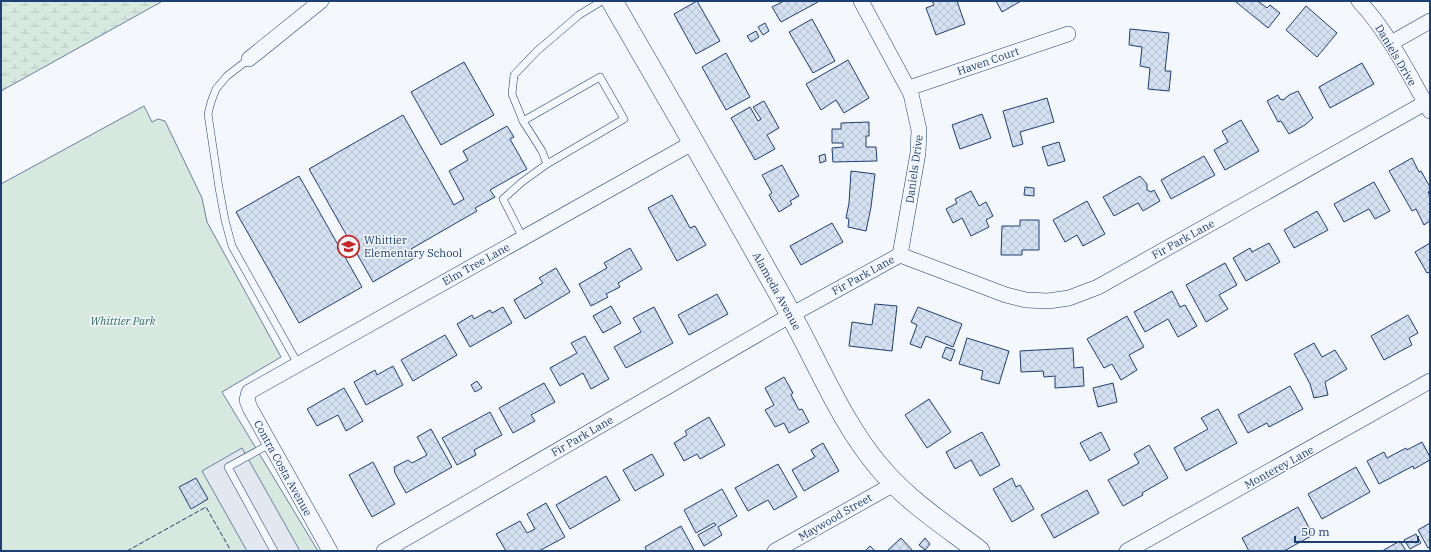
<svg xmlns="http://www.w3.org/2000/svg" width="1431" height="552" font-family="'IBM Plex Serif',serif">
<style>
.wetland{fill:url(#wetland-marsh);stroke:#687fa3}
.park{fill:#d7e8df;stroke:#687fa3}
.parking{fill:#e3e8f0;stroke:#687fa3}
.building{fill:url(#building-cross-hatch);stroke:#1d3f73}
.lines{fill:none;stroke-linecap:round;stroke-linejoin:round}
.lane-casing{stroke:#1d3f73;stroke-width:8}
.street-casing{stroke:#1d3f73;stroke-width:16}
.secondary-casing{stroke:#1d3f73;stroke-width:22}
.lane{stroke:#f4f7fb;stroke-width:7}
.street{stroke:#f4f7fb;stroke-width:15}
.secondary{stroke:#f4f7fb;stroke-width:21}
.fence{stroke:#1d3f73;stroke-width:1;stroke-dasharray:5 2;stroke-linecap:butt}
.labels{text-anchor:middle;stroke-width:3;stroke-linejoin:round;paint-order:stroke}
.street-label{font-size:11px;fill:#1d3f73;stroke:#f4f7fb}
.poi-label{font-size:11px;fill:#1d3f73;stroke:#f4f7fb;text-anchor:start}
.park-label{font-size:11px;font-style:italic;fill:#2c6c60;stroke:#f4f7fb}
</style>
<defs>
<pattern id="wetland-marsh" width="20" height="14" patternUnits="userSpaceOnUse"><rect width="20" height="14" fill="#d7e8df"/><path d="M1 5h8M5 5V1M11 12h8M15 12V8" fill="none" stroke="#b8c8c3"/></pattern>
<pattern id="building-cross-hatch" width="8" height="8" patternUnits="userSpaceOnUse"><rect width="8" height="8" fill="#d5e0f0"/><path d="M0 0l8 8M0 8l8-8" fill="none" stroke="#b6c1d1"/></pattern>
</defs>
<rect width="100%" height="100%" fill="#f4f7fb"/>
<polygon class="wetland" points="1,1 160,1 161,2 1,91"/>
<polygon class="park" points="144,106 152,122 158,119 165,121 202,198 207,222 281,357 222,392 318,551 1,551 1,184"/>
<polygon class="parking" points="242,448 300,551 247,551 202,471"/>
<g class="building">
<polygon points="697,1 720,41 696,54 674,14"/>
<polygon points="784,1 818,1 818,2 781,22 772,7"/>
<polygon points="932,1 957,1 965,24 936,35 926,8 934,5"/>
<polygon points="996,1 1021,1 1002,12"/>
<polygon points="1237,1 1258,1 1267,8 1270,5 1280,13 1268,28 1236,2"/>
<polygon points="1306,6 1337,33 1317,57 1286,30"/>
<polygon points="812,19 835,61 813,73 789,32"/>
<polygon points="765,23 769,31 763,35 758,27"/>
<polygon points="1130,29 1169,33 1165,71 1171,71 1169,91 1148,89 1150,68 1140,66 1142,47 1129,45"/>
<polygon points="756,31 759,37 751,42 747,36"/>
<polygon points="726,53 750,97 726,110 702,67"/>
<polygon points="848,60 869,98 844,113 836,100 821,110 806,84"/>
<polygon points="464,62 494,115 441,145 411,92"/>
<polygon points="1362,63 1374,84 1330,108 1319,87"/>
<polygon points="1298,91 1313,118 1305,125 1289,134 1281,121 1278,122 1267,101 1278,95 1280,99 1283,100 1289,95"/>
<polygon points="1047,98 1054,122 1020,132 1023,144 1013,147 1003,111"/>
<polygon points="764,101 779,128 767,135 775,149 755,160 731,118 750,107 758,121 761,119 753,107"/>
<polygon points="982,114 991,138 960,149 952,125"/>
<polygon points="403,115 454,205 464,199 449,171 468,160 463,151 507,126 514,137 510,139 527,169 490,190 495,197 475,208 477,211 411,249 416,257 373,282 309,169"/>
<polygon points="1241,120 1259,151 1225,170 1214,150 1228,142 1222,131"/>
<polygon points="869,122 869,136 866,136 866,147 876,147 877,161 833,162 832,148 843,147 843,143 832,143 832,129 841,129 841,123"/>
<polygon points="1059,142 1065,161 1048,166 1042,147"/>
<polygon points="825,154 826,161 820,163 819,156"/>
<polygon points="1204,156 1215,175 1171,199 1161,180"/>
<polygon points="1412,158 1419,172 1421,171 1430,187 1430,191 1428,192 1430,196 1430,221 1424,225 1416,209 1412,211 1389,171"/>
<polygon points="782,165 799,196 790,201 792,204 779,212 769,195 772,193 762,175"/>
<polygon points="851,171 875,174 871,207 866,231 848,227 849,219 846,218 849,203"/>
<polygon points="299,176 362,287 299,323 236,212"/>
<polygon points="1140,176 1147,184 1147,190 1151,192 1154,190 1160,201 1143,211 1138,203 1114,216 1103,197"/>
<polygon points="1374,182 1390,211 1375,219 1369,209 1344,222 1334,204"/>
<polygon points="1025,187 1034,188 1034,196 1024,195"/>
<polygon points="971,191 979,206 986,202 993,216 986,220 989,227 971,236 962,218 953,223 946,209 957,203 955,199"/>
<polygon points="672,195 690,228 695,226 706,245 677,261 648,208"/>
<polygon points="1087,201 1105,234 1083,246 1077,235 1065,242 1053,220"/>
<polygon points="1317,211 1328,230 1294,248 1284,230"/>
<polygon points="1020,220 1039,220 1039,250 1022,250 1022,255 1001,255 1002,226 1020,226"/>
<polygon points="832,223 843,242 801,265 790,246"/>
<polygon points="1269,243 1280,262 1246,281 1233,258 1250,248 1252,252"/>
<polygon points="1430,243 1430,272 1427,273 1415,252"/>
<polygon points="630,248 642,269 618,283 620,287 606,294 608,297 591,306 579,284 607,268 604,263"/>
<polygon points="1225,263 1237,285 1219,295 1228,309 1206,322 1186,285"/>
<polygon points="556,268 570,292 525,319 514,300 543,283 539,278"/>
<polygon points="1172,291 1180,307 1185,305 1197,326 1178,337 1168,319 1145,332 1134,312"/>
<polygon points="717,294 728,314 689,335 678,315"/>
<polygon points="875,304 897,306 892,351 849,346 852,322 872,325"/>
<polygon points="611,306 621,323 603,333 593,316"/>
<polygon points="503,307 512,323 470,347 457,324 472,315 474,319 490,310 492,313"/>
<polygon points="654,307 673,343 626,368 614,347 641,332 633,318"/>
<polygon points="918,307 962,324 953,347 926,336 921,348 910,344 917,325 911,322"/>
<polygon points="1408,315 1418,333 1409,338 1412,345 1384,360 1371,336"/>
<polygon points="1127,316 1144,347 1129,355 1137,370 1121,380 1112,364 1104,368 1087,339"/>
<polygon points="445,335 457,355 413,381 401,360"/>
<polygon points="585,336 609,379 591,389 583,373 560,386 550,368 577,353 571,343"/>
<polygon points="967,338 1009,351 999,384 981,379 983,371 959,364"/>
<polygon points="1314,343 1322,357 1335,350 1347,369 1325,382 1328,395 1314,398 1310,384 1294,354"/>
<polygon points="946,347 955,350 951,361 942,357"/>
<polygon points="1073,348 1074,368 1083,367 1084,386 1055,388 1055,376 1044,377 1043,371 1021,372 1020,351"/>
<polygon points="393,366 403,385 366,405 354,382 375,370 377,375"/>
<polygon points="784,377 793,393 791,395 799,410 802,409 809,422 789,433 784,423 775,427 765,410 774,405 765,388"/>
<polygon points="477,381 482,388 475,392 471,385"/>
<polygon points="544,383 555,402 531,415 535,421 513,433 499,408"/>
<polygon points="1113,383 1117,402 1098,407 1093,388"/>
<polygon points="1290,386 1303,409 1269,427 1267,423 1248,433 1238,415"/>
<polygon points="344,388 363,421 346,431 338,415 317,426 307,409"/>
<polygon points="929,399 951,432 927,448 905,415"/>
<polygon points="1218,409 1237,443 1186,471 1174,448 1208,429 1201,418"/>
<polygon points="490,412 502,435 474,450 476,455 457,465 442,438"/>
<polygon points="709,417 725,445 700,459 697,454 684,461 674,443 687,435 685,431"/>
<polygon points="431,429 452,467 406,493 395,473 394,467 408,460 412,463 427,455 417,437"/>
<polygon points="982,432 1000,465 980,476 971,460 955,469 946,452"/>
<polygon points="1101,432 1110,450 1090,461 1080,443"/>
<polygon points="1422,442 1430,457 1430,460 1414,469 1413,466 1379,484 1367,461 1384,452 1387,458 1406,448 1407,450"/>
<polygon points="823,443 839,471 804,491 792,470 815,457 811,450"/>
<polygon points="1149,445 1168,478 1142,493 1143,495 1123,506 1108,480 1139,463 1134,454"/>
<polygon points="652,454 664,475 635,491 623,470"/>
<polygon points="373,462 395,504 372,517 349,475"/>
<polygon points="778,464 797,497 774,510 768,500 748,511 735,488"/>
<polygon points="1356,467 1370,492 1322,519 1308,494"/>
<polygon points="606,476 620,500 570,529 556,505"/>
<polygon points="196,478 208,499 191,509 179,487"/>
<polygon points="1012,478 1016,487 1020,485 1034,509 1012,522 993,489"/>
<polygon points="722,489 737,516 718,527 722,535 704,546 698,535 716,525 714,523 696,533 684,510"/>
<polygon points="1087,490 1099,513 1054,538 1041,515"/>
<polygon points="546,503 565,537 539,551 506,551 496,534 520,521 527,533 535,529 527,514"/>
<polygon points="1298,507 1313,535 1284,551 1249,551 1242,538"/>
<polygon points="1430,523 1430,546 1428,548 1418,530"/>
<polygon points="681,526 694,550 692,551 647,551 645,547"/>
<polygon points="1416,534 1421,543 1410,549 1404,540"/>
<polygon points="901,538 913,551 887,551"/>
<polygon points="925,538 930,544 925,550 919,545"/>
<polygon points="1400,541 1406,551 1382,551"/>
<polygon points="870,546 875,551 865,551"/>
</g>
<g class="lines">
<defs>
<g id="lane">
<polyline points="249,59 227,76 216,89 211,102 208,114 219,188 225,220 232,246 298,364"/>
<polyline points="523,121 600,77 624,119 547,164"/>
<polyline points="523,238 503,199 522,182 547,164 542,151 523,121 512,94 514,75 537,51 579,15 602,1"/>
<polyline points="270,444 228,467 274,551"/>
</g>
<g id="street">
<polyline points="861,1 911,94 919,130 918,153 900,255"/>
<path d="M 1359,1 C 1389,33 1408,73 1430,111"/>
<polyline points="1391,43 1430,21"/>
<polyline points="249,59 321,1"/>
<polyline points="909,88 1068,34"/>
<polyline points="330,551 250,408 247,400 249,392 694,142"/>
<polyline points="384,551 791,315 900,255 1006,295 1026,300 1048,301 1069,298 1098,287 1425,103"/>
<polyline points="775,551 894,484"/>
<polyline points="1127,551 1430,381"/>
</g>
<path id="secondary" d="M 612,1 C 672,105 732,208 790,313 C 819,365 842,424 881,469 C 909,502 945,525 979,551"/>
</defs>
<use href="#lane" class="lane-casing"/>
<use href="#street" class="street-casing"/>
<use href="#secondary" class="secondary-casing"/>
<use href="#lane" class="lane"/>
<use href="#street" class="street"/>
<use href="#secondary" class="secondary"/>
<polyline class="fence" points="127,551 206,507 231,551"/>
</g>
<defs>
<symbol id="school-ring" viewBox="-11 -11 22 22"><circle r="9.5" fill="#f4f7fb" stroke="#c62828" stroke-width="1.5"/><path d="M0-5L7-2L0 1L-7-2ZM-4 1L0 2.5L4 1V4Q0 6-4 4Z" fill="#c62828"/></symbol>
</defs>
<g fill-rule="evenodd">
<use href="#school-ring" x="336" y="234" width="25" height="25"/>
</g>
<g class="labels">
<g class="street-label">
<text transform="translate(1396 55) rotate(59)" y="4">Daniels Drive</text>
<text transform="translate(988 61) rotate(-19)" y="4">Haven Court</text>
<text transform="translate(914 169) rotate(-82)" y="4">Daniels Drive</text>
<text transform="translate(1183 239) rotate(-29)" y="4">Fir Park Lane</text>
<text transform="translate(476 264) rotate(-29)" y="4">Elm Tree Lane</text>
<text transform="translate(863 275) rotate(-29)" y="4">Fir Park Lane</text>
<text transform="translate(777 291) rotate(61)" y="4">Alameda Avenue</text>
<text transform="translate(582 436) rotate(-30)" y="4">Fir Park Lane</text>
<text transform="translate(1279 467) rotate(-29)" y="4">Monterey Lane</text>
<text transform="translate(283 468) rotate(61)" y="4">Contra Costa Avenue</text>
<text transform="translate(835 517) rotate(-30)" y="4">Maywood Street</text>
</g>
<g class="poi-label">
<text x="364" y="244">Whittier<tspan x="364" dy="13">Elementary School</tspan></text>
</g>
<g class="park-label">
<text x="123" y="325">Whittier Park</text>
</g>
</g>
<rect width="1431" height="552" fill="none" stroke="#1d3f73" stroke-width="4"/>
<path d="M1295 536v6h123v-6" fill="none" stroke="#1d3f73" stroke-width="2"/>
<text x="1301" y="536" font-size="12" fill="#1d3f73" stroke="#f4f7fb" stroke-width="3" paint-order="stroke">50 m</text>
</svg>
